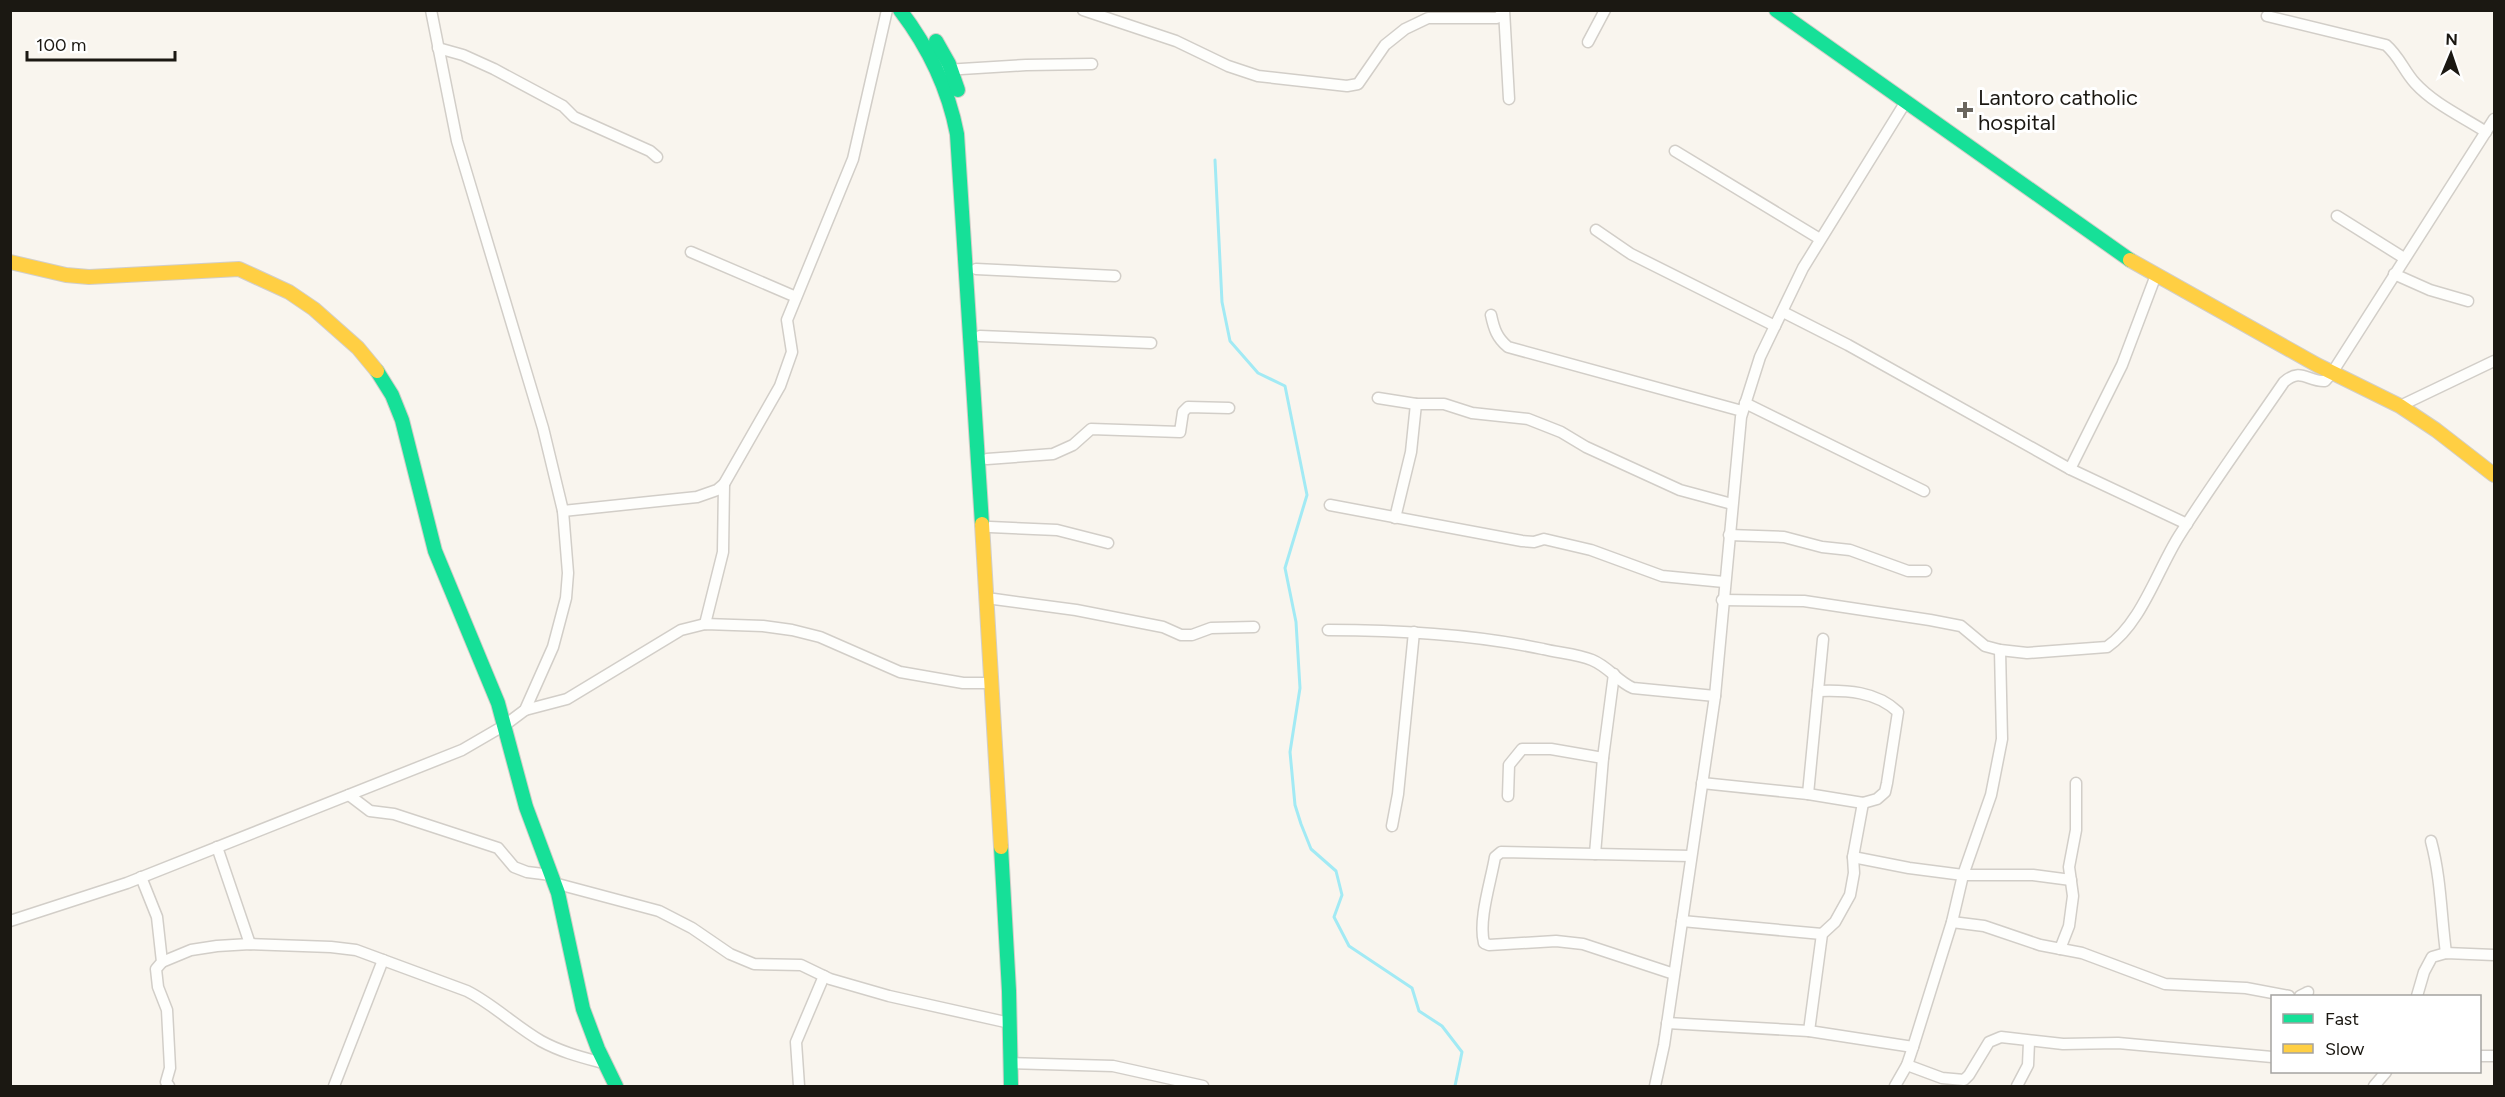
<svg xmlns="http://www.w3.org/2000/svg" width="2505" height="1097" font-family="Figtree,sans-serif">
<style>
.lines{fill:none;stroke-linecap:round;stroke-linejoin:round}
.stream{stroke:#a2eaf4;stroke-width:3}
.street-casing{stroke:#d2cec8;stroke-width:13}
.fast-casing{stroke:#d2cec8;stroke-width:16}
.slow-casing{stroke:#d2cec8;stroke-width:16}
.street{stroke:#fefefc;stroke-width:10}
.fast{stroke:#16e098;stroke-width:14}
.slow{stroke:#ffcf43;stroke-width:14}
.poi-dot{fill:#69655f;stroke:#fff;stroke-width:2}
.labels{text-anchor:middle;stroke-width:6;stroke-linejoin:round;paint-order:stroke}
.poi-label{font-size:22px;fill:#1b1812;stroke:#fff;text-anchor:start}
</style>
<rect width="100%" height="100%" fill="#f9f5ee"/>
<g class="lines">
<polyline class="stream" points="1215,160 1222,302 1230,341 1258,373 1285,386 1307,495 1285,568 1296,622 1300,688 1290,752 1295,805 1301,824 1311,849 1336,871 1342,895 1334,917 1349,946 1412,988 1419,1011 1442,1026 1462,1052 1455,1086"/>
<defs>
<g id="street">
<polyline points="1083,10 1176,41 1228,66 1258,76 1347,86 1358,84 1385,45 1405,29 1428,18 1497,18 1503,13"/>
<polyline points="1504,10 1509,99"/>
<path d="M 2267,16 L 2386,45 C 2399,56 2404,71 2415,83 C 2434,104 2463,117 2486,132"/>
<polyline points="1588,42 1605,10"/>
<polyline points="438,48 463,55 494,69 563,106 574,117 650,151 657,157"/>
<polyline points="945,70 1026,65 1092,64"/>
<polyline points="1675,151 1820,239"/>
<polyline points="2337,216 2404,258"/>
<polyline points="1596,230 1631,254 1775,326"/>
<polyline points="691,252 796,297"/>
<polyline points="976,269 1115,276"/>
<polyline points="2394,274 2430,290 2468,301"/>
<polyline points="1783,312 1848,345 2070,469 2187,524"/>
<path d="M 1491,315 C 1494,329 1497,338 1508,347 L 1742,411"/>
<polyline points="980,336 1151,343"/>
<polyline points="1378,398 1416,404 1444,404 1472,413 1528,419 1561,432 1586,447 1680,490 1732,504"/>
<polyline points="1745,403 1924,491"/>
<polyline points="2400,406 2494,361"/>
<polyline points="987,459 1053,454 1073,445 1091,429 1180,432 1183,412 1188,407 1229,408"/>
<polyline points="2070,469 2122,365 2156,275"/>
<polyline points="1330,505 1522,541 1534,542 1544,539 1591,550 1662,576 1724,582"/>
<polyline points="563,511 697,497 717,490 724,484 780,386 792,352 787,320 853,159 887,10"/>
<polyline points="1395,518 1411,452 1416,404"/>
<polyline points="990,527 1057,530 1108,543"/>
<polyline points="1729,535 1784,537 1822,547 1850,550 1908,571 1926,571"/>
<polyline points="994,599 1076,610 1163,627 1181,635 1192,635 1211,628 1254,627"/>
<path d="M 1722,600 L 1804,601 L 1930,620 L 1961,626 L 1985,646 L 2000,650 L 2027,653 L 2107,647 C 2141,624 2157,571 2179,536 C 2212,484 2249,433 2284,382 C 2301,367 2308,382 2325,381 L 2332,373 L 2494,119"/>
<polyline points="705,624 723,552 724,484"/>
<path d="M 1328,630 C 1400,630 1472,634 1543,649 C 1559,653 1577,654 1592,660 C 1609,667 1617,681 1633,688 L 1715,696"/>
<polyline points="525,710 567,699 681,630 705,624 763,626 792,630 820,637 900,672 963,683 991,683"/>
<path d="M 1702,783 L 1808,794 L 1863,803 L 1877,799 L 1885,792 L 1887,783 L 1898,712 C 1876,691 1846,690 1818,691"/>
<polyline points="1808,794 1823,639"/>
<polyline points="349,795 370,811 394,814 498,848 514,867 527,872 551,875"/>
<polyline points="1508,796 1509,765 1522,749 1551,749 1603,758"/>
<polyline points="1392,826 1398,794 1414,632"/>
<path d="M 2431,841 C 2441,878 2441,915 2446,953"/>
<polyline points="217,847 250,944"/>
<polyline points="1595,854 1603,758 1614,674"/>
<polyline points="1853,857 1909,868 1963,875 2033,875 2071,880"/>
<polyline points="141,877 157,917 162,962 156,969 158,987 167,1010 170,1068 166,1082 169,1086"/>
<polyline points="554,883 659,911 692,928 730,954 754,964 801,965 830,979 889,996 1010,1023"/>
<polyline points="10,921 127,883 462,750 505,725 525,710 553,647 566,598 568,573 563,511 543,428 457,141 431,10"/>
<polyline points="1682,921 1822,934"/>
<polyline points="1952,922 1984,926 2040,945 2082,953 2165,984 2246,988 2289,996"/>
<polyline points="2060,949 2069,926 2073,896 2069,867 2076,830 2076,783"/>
<path d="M 162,962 L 191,950 L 217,946 L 250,944 L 331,947 L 356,950 L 467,991 C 493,1004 515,1026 541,1041 C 561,1052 581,1057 603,1063"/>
<path d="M 1674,974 L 1583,944 L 1556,941 L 1489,945 L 1484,943 C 1478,920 1491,881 1495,857 L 1501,852 L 1691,856"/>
<polyline points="2300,996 2308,992"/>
<polyline points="2417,996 2424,972 2432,957 2446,953 2494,955"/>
<polyline points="1667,1023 1809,1031 1913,1047"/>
<polyline points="1809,1031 1822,934 1835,922 1850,895 1854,873 1853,857 1863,803"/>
<polyline points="2480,1056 2494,1056"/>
<polyline points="1010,1063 1113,1066 1203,1086"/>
<polyline points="1907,1065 1942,1078 1964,1080 1969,1075 1989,1042 2001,1037 2063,1044 2118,1043 2272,1057"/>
<polyline points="334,1086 383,960"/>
<polyline points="799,1086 796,1042 824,976"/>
<polyline points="1655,1086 1664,1045 1715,696 1741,417 1760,357 1803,268 1905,103"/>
<polyline points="1895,1086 1907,1065 1913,1047 1952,922 1963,875 1991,795 2002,739 2000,650"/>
<polyline points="2017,1086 2028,1065 2029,1042"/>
<polyline points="2374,1086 2386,1072"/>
</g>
<g id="fast">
<path d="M 900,10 C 929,48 948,87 957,134 L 982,524"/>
<polyline points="1776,10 2130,260"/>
<polyline points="936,41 949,64 958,90"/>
<polyline points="377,371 392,395 402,420 435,551 498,703 526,807 558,893 583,1009 598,1049 616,1086"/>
<polyline points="1001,847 1009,991 1011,1086"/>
</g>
<g id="slow">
<polyline points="2130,260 2317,365 2400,406 2436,430 2494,475"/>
<polyline points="10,262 66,275 89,277 239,269 289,292 314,309 358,348 377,371"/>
<polyline points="982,524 1001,847"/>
</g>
</defs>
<use href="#street" class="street-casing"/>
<use href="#fast" class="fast-casing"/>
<use href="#slow" class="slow-casing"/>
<use href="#street" class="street"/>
<use href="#fast" class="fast"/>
<use href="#slow" class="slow"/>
</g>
<path class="poi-dot" d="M1962 101h6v6h6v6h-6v6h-6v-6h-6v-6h6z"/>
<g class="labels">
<g class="poi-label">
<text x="1978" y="105">Lantoro catholic<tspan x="1978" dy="25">hospital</tspan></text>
</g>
</g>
<rect width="2505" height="1097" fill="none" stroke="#1b1812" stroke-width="24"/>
<rect x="2271" y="995" width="210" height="78" fill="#ffffff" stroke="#a4a3a0" stroke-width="1.5"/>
<rect x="2283" y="1014" width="30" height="9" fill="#16e098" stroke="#a4a3a0" stroke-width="1.5"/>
<text x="2325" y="1025" font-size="18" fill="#1b1812">Fast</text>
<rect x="2283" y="1044" width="30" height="9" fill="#ffcf43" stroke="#a4a3a0" stroke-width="1.5"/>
<text x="2325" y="1055" font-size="18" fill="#1b1812">Slow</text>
<g transform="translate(2451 54) rotate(2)" stroke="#ffffff" stroke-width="4.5" paint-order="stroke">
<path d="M0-4.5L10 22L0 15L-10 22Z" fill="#1b1812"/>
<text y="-9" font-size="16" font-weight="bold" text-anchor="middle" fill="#1b1812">N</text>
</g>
<path d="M27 51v9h148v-9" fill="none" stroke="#1b1812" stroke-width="3"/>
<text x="36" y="51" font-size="18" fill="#1b1812" stroke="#ffffff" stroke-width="4.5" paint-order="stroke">100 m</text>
</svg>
